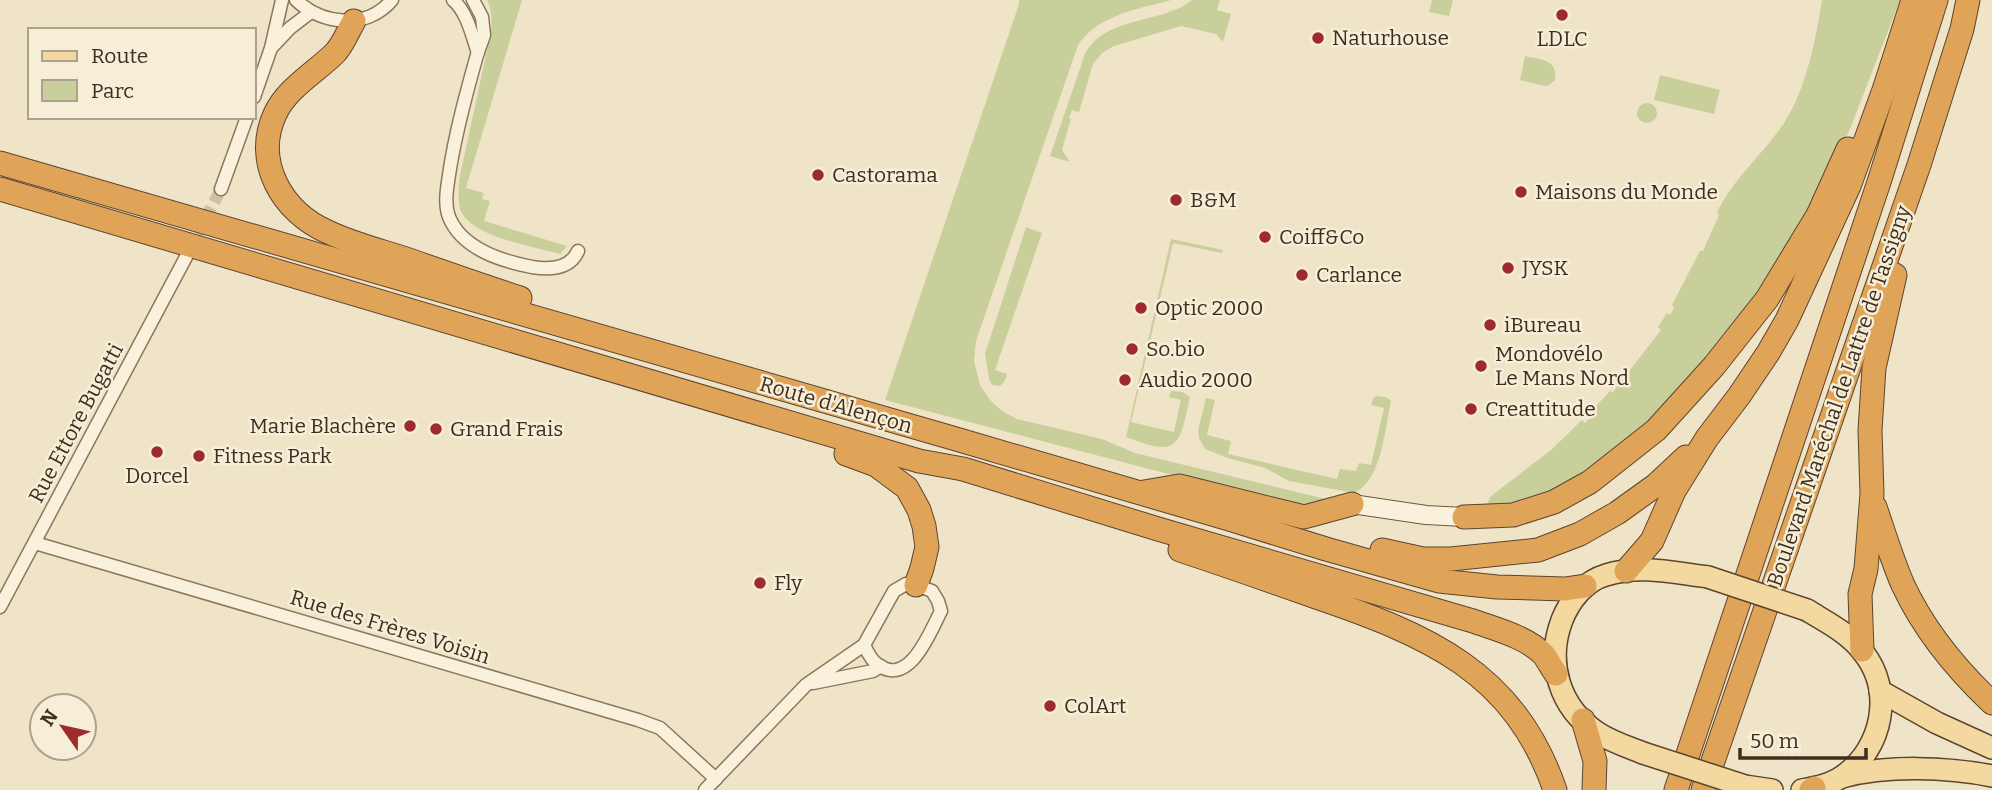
<svg xmlns="http://www.w3.org/2000/svg" width="1992" height="790" font-family="Bitter,serif">
<style>
.green{fill:#c9cf9b}
.lines{fill:none;stroke-linecap:round;stroke-linejoin:round}
.street-tunnel{stroke:#ccc0a6;stroke-width:12;stroke-dasharray:12 6;stroke-linecap:butt}
.street-casing{stroke:#8d765c;stroke-width:15}
.secondary-casing{stroke:#6f573f;stroke-width:20}
.primary-casing{stroke:#5b4430;stroke-width:24}
.highway-casing{stroke:#5b4430;stroke-width:25}
.street{stroke:#faf1dc;stroke-width:12}
.secondary{stroke:#faf1dc;stroke-width:18}
.primary{stroke:#f3d9a0;stroke-width:21}
.highway{stroke:#e0a458;stroke-width:23}
.primary-bridge-casing{stroke:#5b4430;stroke-width:24;stroke-linecap:butt}
.primary-bridge{stroke:#f3d9a0;stroke-width:21}
.poi-dot{fill:#9e2a2b;stroke:#f7eed8;stroke-width:2.5}
.labels{text-anchor:middle;stroke-width:5;stroke-linejoin:round;paint-order:stroke}
.poi-label{font-size:21px;fill:#3d2e20;stroke:#f7eed8;text-anchor:start}
.street-label{font-size:21px;fill:#3d2e20;stroke:#f7eed8}
</style>
<rect width="100%" height="100%" fill="#f0e4c8"/>
<g class="green">
<path d="M 487,0 L 522,0 L 466,188 L 484,193 L 482,199 L 490,201 L 484,221 L 567,246 L 560,254 C 532,246 470,237 460,209 C 457,198 459,186 460,175 L 491,32 C 492,21 492,10 487,0 Z"/>
<path d="M 1019,0 L 1171,0 C 1138,9 1098,15 1078,45 L 976,341 L 974,361 L 980,385 L 990,400 L 1002,411 L 1017,419 L 1102,439 L 1135,453 L 1334,501 L 1306,510 L 885,400 L 1019,4 Z"/>
<path d="M 1192,0 L 1220,0 L 1217,10 L 1231,14 L 1223,42 L 1216,34 L 1181,26 L 1114,46 L 1102,53 L 1093,64 L 1079,112 L 1072,110 L 1069,118 L 1071,119 L 1062,150 L 1070,162 L 1050,156 L 1085,54 C 1106,15 1160,25 1192,0 Z"/>
<polygon points="1432,0 1453,0 1449,16 1429,12"/>
<path d="M 1822,0 L 1900,0 L 1850,129 L 1815,203 L 1769,277 L 1720,349 L 1625,448 L 1547,498 L 1484,509 L 1491,496 L 1551,450 L 1582,420 L 1585,423 L 1591,417 L 1589,414 L 1610,391 L 1613,392 L 1661,330 L 1658,327 L 1667,313 L 1670,315 L 1674,308 L 1672,305 L 1700,251 L 1703,251 L 1719,215 L 1717,213 C 1733,178 1763,155 1784,123 C 1806,90 1816,38 1822,0 Z"/>
<path d="M 1525,56 C 1541,60 1558,59 1555,80 L 1549,85 L 1545,86 L 1520,80 Z"/>
<polygon points="1660,75 1720,90 1714,114 1654,100"/>
<circle cx="1647" cy="113" r="10"/>
<polygon points="1026,227 1042,233 995,370 1007,374 1004,382 1000,386 992,385 989,379 985,354"/>
<path d="M 1171,239 L 1223,250 L 1222,253 L 1173,243 L 1131,422 L 1174,432 L 1181,400 L 1169,397 L 1171,391 L 1183,392 L 1190,397 C 1179,446 1180,458 1126,437 Z"/>
<path d="M 1376,396 L 1386,397 L 1391,401 C 1385,428 1382,481 1354,493 L 1289,481 L 1265,468 L 1228,458 L 1205,449 L 1199,438 L 1198,430 L 1206,398 L 1215,400 L 1207,435 L 1231,441 L 1228,454 L 1337,479 L 1340,469 L 1356,471 L 1359,463 L 1371,465 L 1384,408 L 1371,405 L 1373,398 Z"/>
</g>
<g class="lines">
<polyline class="street-tunnel" points="189,250 221,189"/>
<defs>
<g id="street">
<path d="M 296,0 C 322,25 367,30 392,0"/>
<path d="M 453,0 C 467,12 472,35 478,53"/>
<path d="M 473,0 L 482,17 L 484,35 C 482,42 479,48 477,55 C 466,94 455,134 449,175 C 447,189 444,203 449,217 C 462,249 501,261 532,267 C 550,270 570,269 578,251"/>
<polyline points="271,48 290,28 311,12"/>
<polyline points="254,97 271,48 282,0"/>
<polyline points="221,189 247,117"/>
<polyline points="35,543 638,720 660,728 716,779"/>
<polyline points="0,607 186,257"/>
<polyline points="813,683 873,671 881,666"/>
<path d="M 705,790 L 806,685 L 864,645 L 894,591 L 906,584 L 916,585 L 932,591 L 938,601 L 941,611 C 930,632 909,689 877,664 C 871,660 867,651 864,645"/>
</g>
<polyline id="secondary" points="1352,504 1426,515 1464,517"/>
<g id="primary">
<polyline points="1880,691 1937,723 1992,748"/>
<path d="M 1643,753 C 1628,747 1612,742 1598,733 C 1559,708 1546,662 1562,620 C 1570,600 1585,581 1606,575 C 1640,564 1674,573 1708,577"/>
<path d="M 1842,777 C 1887,765 1947,767 1992,776"/>
<polyline points="1745,786 1772,790"/>
<path d="M 1802,790 C 1815,788 1832,784 1843,776 C 1883,748 1894,691 1863,652 C 1849,633 1826,622 1807,610"/>
</g>
<g id="highway">
<path d="M 354,21 C 348,31 343,45 335,53 C 315,73 287,88 275,114 C 253,162 282,212 328,232 C 353,244 382,251 409,260 C 446,273 483,286 520,298"/>
<polyline points="0,163 956,439 1229,519 1326,549 1439,581 1497,587 1565,589 1585,586"/>
<path d="M 0,189 L 919,461 L 963,469 L 1158,529 L 1473,621 C 1495,629 1527,637 1544,655 C 1548,661 1552,668 1556,674"/>
<polyline points="846,454 876,465 907,488 919,510 924,526 927,547 922,568 916,585"/>
<polyline points="1144,492 1179,486 1304,517 1352,504"/>
<path d="M 1875,507 C 1884,533 1892,560 1903,585 C 1924,630 1956,669 1992,703"/>
<polyline points="1464,517 1513,515 1554,502 1590,482 1656,430 1714,366 1767,299 1818,215 1848,149"/>
<path d="M 1180,550 C 1225,565 1271,581 1316,597 C 1427,635 1514,671 1555,790"/>
<polyline points="1382,550 1423,559 1451,559 1538,550 1580,534 1617,513 1656,485 1686,457"/>
<polyline points="1626,571 1652,541 1674,491 1707,438 1739,396 1768,353 1787,320 1849,186 1884,90 1913,0"/>
<polyline points="1862,650 1860,594 1866,569 1872,494 1870,430 1874,368 1895,275"/>
<polyline points="1583,720 1595,761 1594,790"/>
<polyline points="1676,790 1880,179 1936,0"/>
<polyline points="1703,790 1919,165 1962,29 1968,0"/>
<polyline points="1811,790 1814,788"/>
</g>
</defs>
<use href="#street" class="street-casing"/>
<use href="#secondary" class="secondary-casing"/>
<use href="#primary" class="primary-casing"/>
<use href="#highway" class="highway-casing"/>
<use href="#street" class="street"/>
<use href="#secondary" class="secondary"/>
<use href="#primary" class="primary"/>
<use href="#highway" class="highway"/>
<defs>
<g id="primary-bridge">
<polyline points="1708,577 1807,610"/>
<polyline points="1643,753 1745,786"/>
</g>
</defs>
<use href="#primary-bridge" class="primary-bridge-casing"/>
<use href="#primary-bridge" class="primary-bridge"/>
</g>
<g class="poi-dot">
<circle cx="1562" cy="15" r="7"/>
<circle cx="1318" cy="38" r="7"/>
<circle cx="818" cy="175" r="7"/>
<circle cx="1521" cy="192" r="7"/>
<circle cx="1176" cy="200" r="7"/>
<circle cx="1265" cy="237" r="7"/>
<circle cx="1508" cy="268" r="7"/>
<circle cx="1302" cy="275" r="7"/>
<circle cx="1141" cy="308" r="7"/>
<circle cx="1490" cy="325" r="7"/>
<circle cx="1132" cy="349" r="7"/>
<circle cx="1481" cy="366" r="7"/>
<circle cx="1125" cy="380" r="7"/>
<circle cx="1471" cy="409" r="7"/>
<circle cx="410" cy="426" r="7"/>
<circle cx="436" cy="429" r="7"/>
<circle cx="157" cy="452" r="7"/>
<circle cx="199" cy="456" r="7"/>
<circle cx="760" cy="583" r="7"/>
<circle cx="1050" cy="706" r="7"/>
</g>
<g class="labels">
<g class="poi-label">
<text x="1332" y="45">Naturhouse</text>
<text x="1562" y="46" text-anchor="middle">LDLC</text>
<text x="832" y="182">Castorama</text>
<text x="1535" y="199">Maisons du Monde</text>
<text x="1190" y="207">B&amp;M</text>
<text x="1279" y="244">Coiff&amp;Co</text>
<text x="1522" y="275">JYSK</text>
<text x="1316" y="282">Carlance</text>
<text x="1155" y="315">Optic 2000</text>
<text x="1504" y="332">iBureau</text>
<text x="1146" y="356">So.bio</text>
<text x="1495" y="361">Mondovélo<tspan x="1495" dy="24">Le Mans Nord</tspan></text>
<text x="1139" y="387">Audio 2000</text>
<text x="1485" y="416">Creattitude</text>
<text x="396" y="433" text-anchor="end">Marie Blachère</text>
<text x="450" y="436">Grand Frais</text>
<text x="213" y="463">Fitness Park</text>
<text x="157" y="483" text-anchor="middle">Dorcel</text>
<text x="774" y="590">Fly</text>
<text x="1064" y="713">ColArt</text>
</g>
<g class="street-label">
<text transform="translate(1839 396) rotate(-71)" y="7">Boulevard Maréchal de Lattre de Tassigny</text>
<text transform="translate(836 405) rotate(16)" y="7">Route d'Alençon</text>
<text transform="translate(76 423) rotate(-62)" y="7">Rue Ettore Bugatti</text>
<text transform="translate(390 627) rotate(17)" y="7">Rue des Frères Voisin</text>
</g>
</g>
<rect x="28" y="28" width="228" height="91" fill="#f7eed8" stroke="#ada18e" stroke-width="2"/>
<rect x="42" y="51" width="35" height="10" fill="#f3d9a0" stroke="#ada18e" stroke-width="2"/>
<text x="91" y="63" font-size="21" fill="#3d2e20">Route</text>
<rect x="42" y="80" width="35" height="21" fill="#c9cf9b" stroke="#ada18e" stroke-width="2"/>
<text x="91" y="98" font-size="21" fill="#3d2e20">Parc</text>
<g transform="translate(63 727) rotate(304)"><circle r="33" fill="#f7eed8" stroke="#ada18e" stroke-width="2"/>
<path d="M0-5L12 26L0 18L-12 26Z" fill="#9e2a2b"/>
<text y="-10" font-size="19" font-weight="bold" text-anchor="middle" fill="#3d2e20">N</text>
</g>
<path d="M1740 748v10h126v-10" fill="none" stroke="#3d2e20" stroke-width="3.5"/>
<text x="1750" y="748" font-size="21" fill="#3d2e20" stroke="#f7eed8" stroke-width="5" paint-order="stroke">50 m</text>
</svg>
